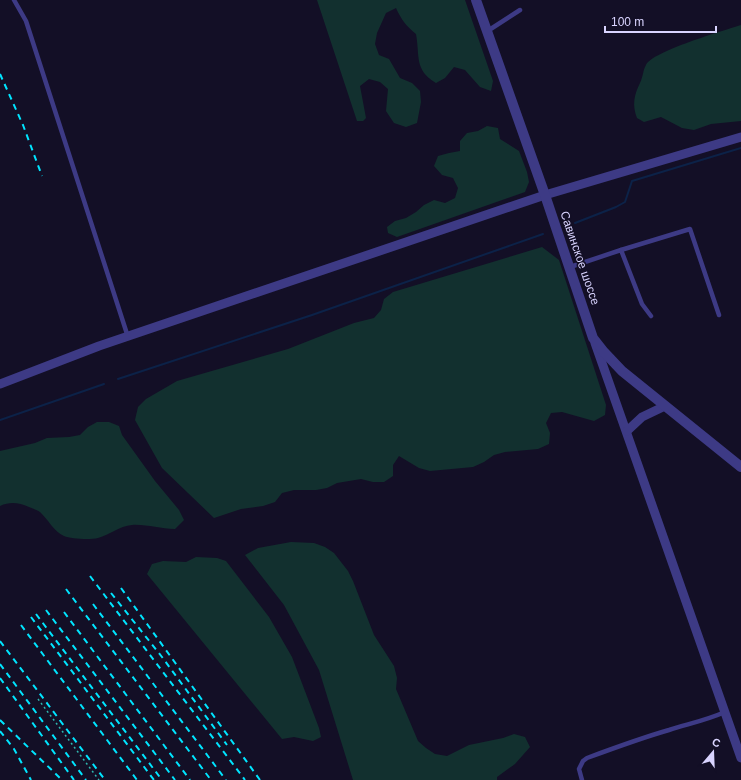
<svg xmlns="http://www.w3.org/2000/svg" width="741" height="780" font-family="Helvetica,sans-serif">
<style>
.green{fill:#12302f}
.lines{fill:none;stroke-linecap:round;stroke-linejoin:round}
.stream{stroke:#0c2248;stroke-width:2}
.path{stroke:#2fb8b0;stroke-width:1.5;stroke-dasharray:2 3;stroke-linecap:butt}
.service{stroke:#3d3a85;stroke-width:4.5}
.minor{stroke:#3d3a85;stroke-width:9}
.tertiary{stroke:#3d3a85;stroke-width:10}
.rail{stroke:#00e5ff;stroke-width:2;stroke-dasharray:6 5;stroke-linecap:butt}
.labels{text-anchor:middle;stroke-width:3.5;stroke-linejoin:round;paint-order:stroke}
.street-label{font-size:12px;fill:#d9d4ff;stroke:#130f26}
</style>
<rect width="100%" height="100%" fill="#130f26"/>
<g class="green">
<path d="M 317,0 L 465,0 L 493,81 L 491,91 L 480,87 L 465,70 L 454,67 L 445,78 L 436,83 C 414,70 420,56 416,34 C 406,26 401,19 396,8 L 386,13 L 377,33 L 375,44 L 379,55 L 389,59 L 400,78 L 412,83 L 420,91 L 421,102 L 417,123 L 406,127 L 394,123 L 386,111 L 388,89 L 380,82 L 369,79 L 360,86 L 366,118 L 363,121 L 357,121 Z"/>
<path d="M 741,25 L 741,121 L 711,124 L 694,130 L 682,128 L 661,117 L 644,122 L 637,118 C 632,105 634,95 640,83 C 643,77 643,70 646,65 C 653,51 723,31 741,25 Z"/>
<polygon points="487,126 498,128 500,139 519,151 527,172 529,182 525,192 397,237 388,233 387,227 395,221 406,218 416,212 424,205 434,200 445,203 455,198 458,188 453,178 442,175 434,166 438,156 449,153 460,151 460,141 467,133 478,131"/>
<polygon points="542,247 559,260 606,405 605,415 594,421 562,412 551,413 546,423 550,433 549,444 538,449 505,452 494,455 484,462 473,467 430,471 419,468 399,456 393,465 393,476 384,482 373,482 361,479 337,483 327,488 316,490 294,490 282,493 275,502 263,506 241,509 214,518 162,468 135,420 138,407 146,399 177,381 288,349 354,323 374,318 381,310 384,299 393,292"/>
<path d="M 97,422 L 109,422 L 119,426 L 122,435 L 155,481 L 179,510 L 184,520 L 175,529 C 160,529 146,524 132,525 C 119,526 110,535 98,538 C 90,540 71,539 64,536 C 54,532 48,519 40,512 C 38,510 33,509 29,507 C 19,503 11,501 0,506 L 0,451 L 35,443 L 47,438 L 69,437 L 80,435 L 88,427 Z"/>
<polygon points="291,542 314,543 325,547 334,553 348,571 353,581 374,635 394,666 397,678 396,689 418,741 426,748 435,754 447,756 469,745 503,738 514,734 525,737 530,747 515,764 497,777 497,780 353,780 319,670 284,605 245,555 258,548"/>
<polygon points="196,557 217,558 226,561 269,617 292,657 319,728 321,737 313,741 294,737 282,739 147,574 152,564 163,561 186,562"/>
</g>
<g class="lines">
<g class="stream">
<polyline points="575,223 616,207 625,202 632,181 741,148"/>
<polyline points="118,379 312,315 543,234"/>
<polyline points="0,420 104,384"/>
</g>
<polyline class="path" points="38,699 99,780"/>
<g class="service">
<polyline points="14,0 26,21 128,337"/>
<polyline points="486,32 520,10"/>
<polyline points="621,250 690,229 719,315"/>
<polyline points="570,267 621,250 642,304 651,316"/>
<path d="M 582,780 L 579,769 L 583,761 L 587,758 C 614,748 641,738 669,730 C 688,724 707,720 725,712"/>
</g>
<g class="minor">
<polyline points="595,343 741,758"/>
<polyline points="0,384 99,346 545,195 741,137"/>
<polyline points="627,431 642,417 665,406"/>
</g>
<polyline class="tertiary" points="476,0 545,195 593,338 604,352 622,371 741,467"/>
<g class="rail">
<polyline points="0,74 23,125 42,176"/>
<polyline points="90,576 245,780"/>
<polyline points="121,588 260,780"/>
<polyline points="66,589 211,780"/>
<polyline points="111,593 162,657 227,745"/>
<polyline points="93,604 226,780"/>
<polyline points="46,610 175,780"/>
<polyline points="64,612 190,780"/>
<polyline points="36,614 162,780"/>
<polyline points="31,617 154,780"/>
<polyline points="21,625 137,780"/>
<polyline points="0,641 105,780"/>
<polyline points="0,664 86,780"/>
<polyline points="0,678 74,780"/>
<polyline points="0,720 62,780"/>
<polyline points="0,731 14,749 31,780"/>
</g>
</g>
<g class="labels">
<g class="street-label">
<text transform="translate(580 258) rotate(71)" y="4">Савинское шоссе</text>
</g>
</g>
<g transform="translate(713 752) rotate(19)" stroke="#130f26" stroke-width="3" paint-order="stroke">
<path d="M0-3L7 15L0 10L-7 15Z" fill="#d9d4ff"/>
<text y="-6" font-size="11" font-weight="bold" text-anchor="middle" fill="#d9d4ff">С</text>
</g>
<path d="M605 26v6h111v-6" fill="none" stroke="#d9d4ff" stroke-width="2"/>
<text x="611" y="26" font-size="12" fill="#d9d4ff" stroke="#130f26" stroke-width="3" paint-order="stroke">100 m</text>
</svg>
